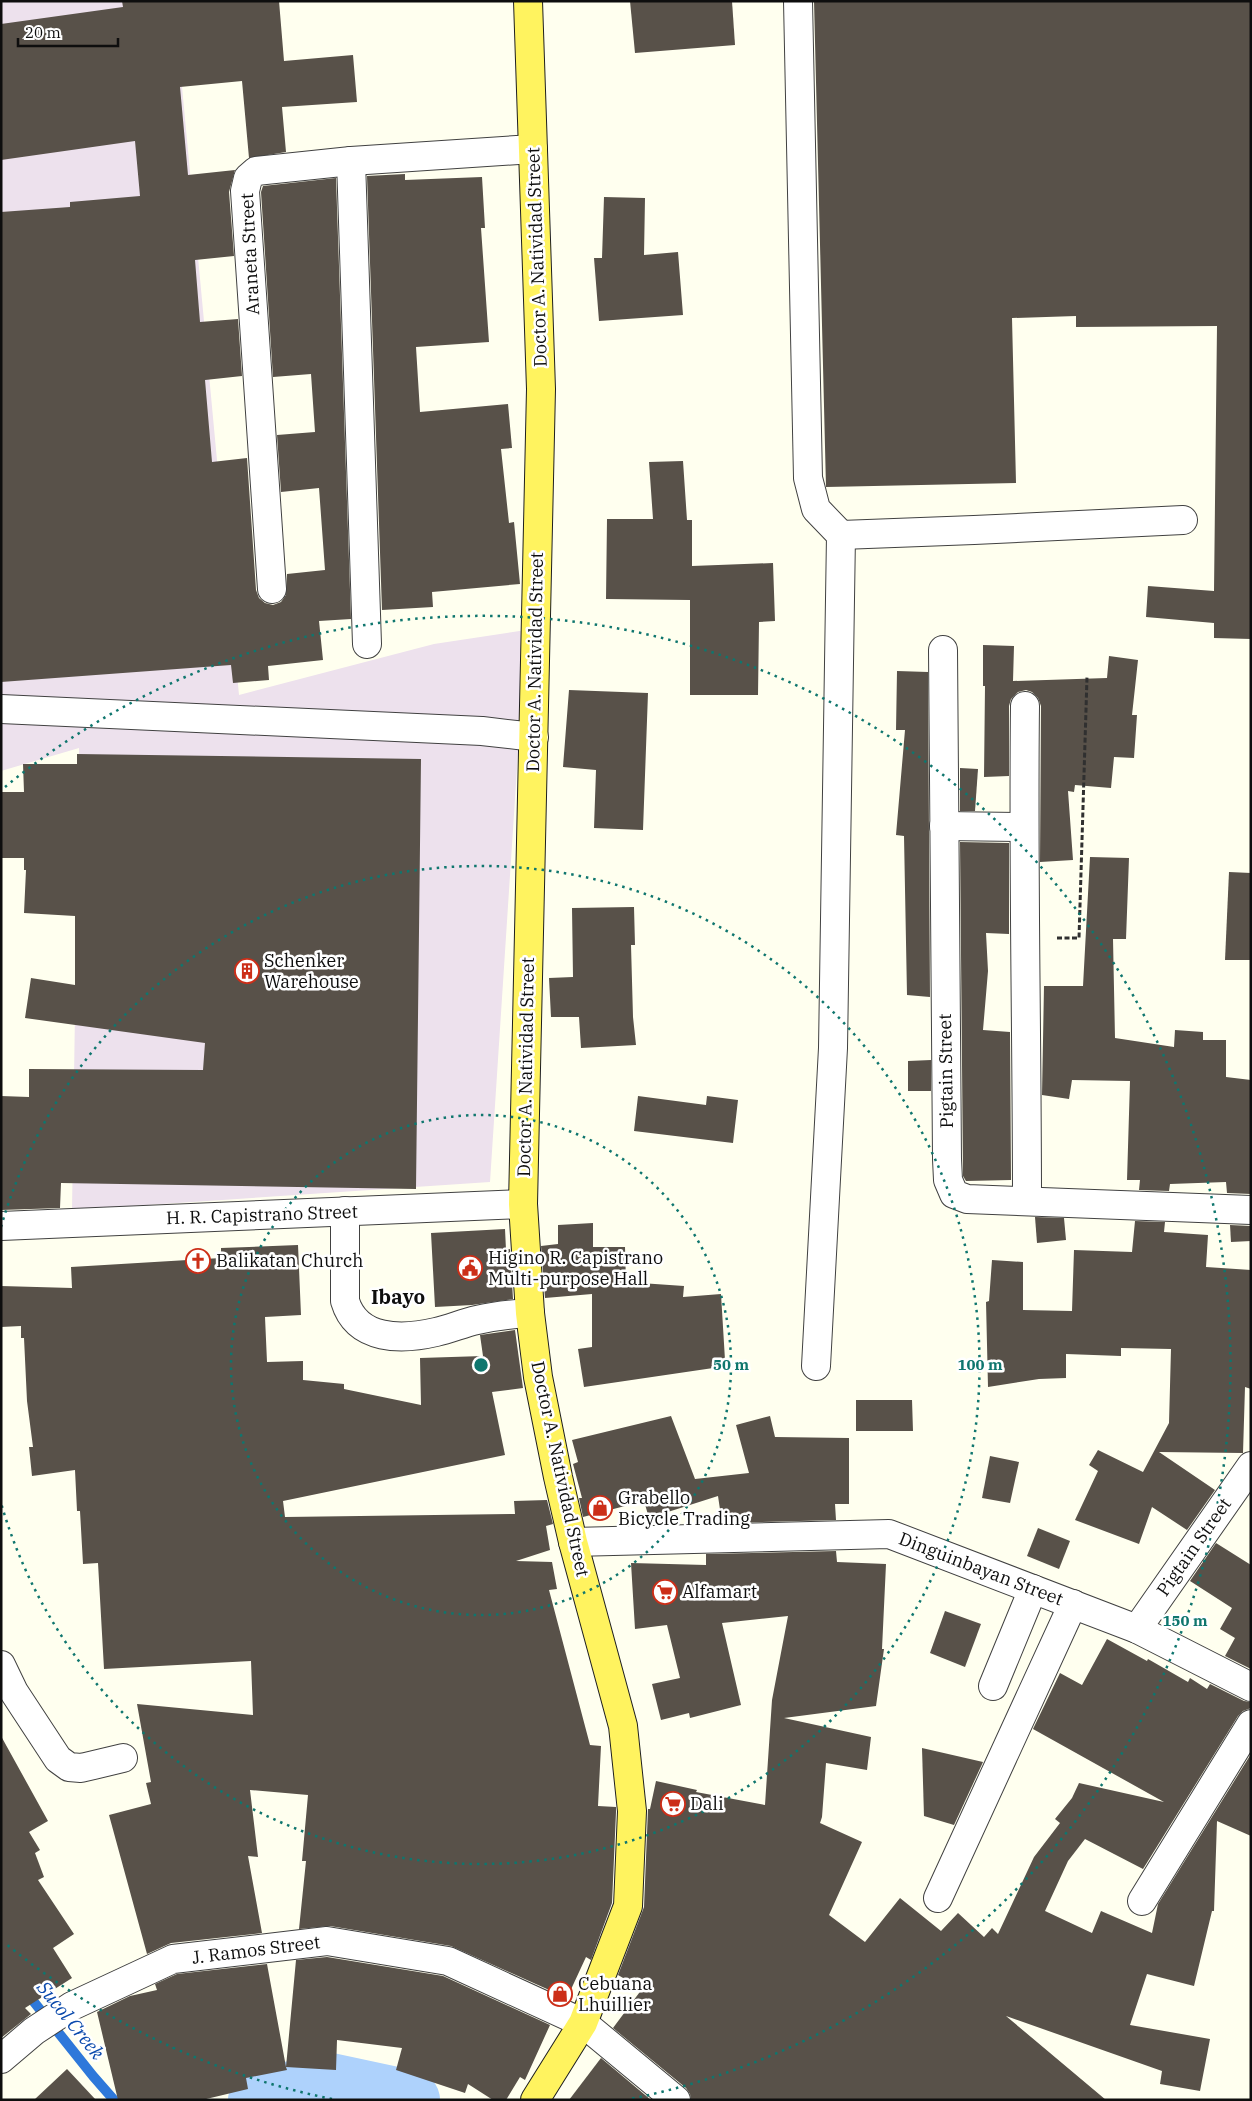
<svg xmlns="http://www.w3.org/2000/svg" width="1252" height="2101" font-family="'IBM Plex Serif',serif">
<style>
.industrial{fill:#ede1ed}
.lines{fill:none;stroke-linecap:round;stroke-linejoin:round}
.stream{stroke:#2e78da;stroke-width:10}
.river{stroke:#aed2fc;stroke-width:60}
.building{fill:#585149}
.minor-casing{stroke:#414141;stroke-width:30}
.major-casing{stroke:#1f1f1f;stroke-width:30}
.path{stroke:#303030;stroke-width:3;stroke-dasharray:5 2.5;stroke-linecap:butt}
.minor{stroke:#fff;stroke-width:28}
.major{stroke:#fff35f;stroke-width:28}
.ring{fill:none;stroke:#0f766e;stroke-width:2.5;stroke-dasharray:2.5 5}
.labels{text-anchor:middle;stroke-width:5;stroke-linejoin:round;paint-order:stroke}
.street-label{font-size:18px;fill:#0e0e0e;stroke:#fff}
.poi-label{font-size:18px;fill:#0e0e0e;stroke:#fff;text-anchor:start}
.water-label{font-size:19px;font-style:italic;fill:#0b4aac;stroke:#fff}
.quarter-label{font-size:20px;font-weight:bold;fill:#0e0e0e;stroke:#fff}
.centre{fill:#0f766e;stroke:#fff;stroke-width:2.5}
.ring-label{font-size:15px;text-anchor:middle;font-weight:bold;fill:#0f766e;stroke:#fff;stroke-width:5;stroke-linejoin:round;paint-order:stroke}
</style>
<rect width="100%" height="100%" fill="#ffffef"/>
<polygon class="industrial" points="1,1 174,1 239,695 434,644 526,630 490,1182 72,1210 79,748 1,771"/>
<g class="lines">
<polyline class="stream" points="26,1992 93,2076 114,2100"/>
<polyline class="river" points="258,2100 326,2082 410,2100"/>
</g>
<g class="building">
<polygon points="122,1 279,1 284,61 353,55 357,102 282,107 286,152 249,158 242,81 180,87 188,175 235,170 229,192 234,256 195,260 200,322 238,319 242,376 205,380 212,462 247,458 256,590 259,598 265,603 273,605 281,602 286,595 287,574 325,570 319,488 281,492 277,435 315,432 311,374 273,377 261,192 263,186 336,178 351,619 319,621 323,660 268,666 269,680 233,683 231,665 1,682 1,212 70,207 70,202 140,196 135,141 1,160 1,24 123,7"/>
<polygon points="630,1 732,1 735,45 635,53"/>
<polygon points="814,1 1251,1 1251,639 1214,638 1214,623 1146,617 1148,586 1214,591 1217,326 1076,327 1076,316 1012,318 1016,483 826,487"/>
<polygon points="405,174 405,180 482,177 485,228 481,228 489,342 416,347 420,412 508,404 512,448 501,449 509,523 514,522 520,584 432,592 433,607 382,610 367,176"/>
<polygon points="604,197 645,198 644,255 678,252 683,315 599,321 594,258 602,258"/>
<polygon points="683,461 687,520 692,520 692,566 773,563 775,621 759,622 758,695 690,695 690,600 606,599 607,519 653,519 649,462"/>
<polygon points="983,645 1014,646 1013,681 1107,678 1109,656 1138,660 1132,715 1137,715 1134,758 1114,757 1111,788 1075,785 1074,792 1068,791 1073,860 1040,862 1041,706 1038,698 1032,692 1026,690 1018,692 1011,699 1009,706 1009,776 984,777 985,686 983,686"/>
<polygon points="897,671 928,672 930,997 907,995 904,836 896,835 905,730 896,730"/>
<polygon points="569,690 648,693 643,830 594,828 596,770 563,767"/>
<polygon points="77,754 421,759 416,1189 61,1183 60,1208 1,1210 1,1096 29,1097 29,1069 203,1070 205,1043 25,1018 31,978 75,985 75,916 24,913 26,870 24,870 24,858 1,858 1,792 24,792 23,764 77,764"/>
<polygon points="960,768 978,769 975,811 960,811"/>
<polygon points="960,842 1009,843 1009,934 986,933 988,971 983,1030 1010,1032 1011,1180 966,1181 963,1176"/>
<polygon points="1090,857 1129,858 1126,939 1113,939 1115,1038 1174,1047 1175,1030 1203,1032 1203,1040 1226,1040 1226,1077 1251,1080 1251,1194 1227,1193 1226,1182 1170,1184 1169,1191 1139,1190 1140,1180 1127,1180 1130,1081 1072,1080 1069,1099 1042,1095 1044,986 1083,986"/>
<polygon points="1229,872 1251,873 1251,960 1225,960"/>
<polygon points="634,907 635,945 631,945 633,1017 636,1045 581,1048 579,1017 551,1017 549,978 573,977 572,908"/>
<polygon points="931,1060 931,1091 908,1091 908,1061"/>
<polygon points="638,1096 706,1105 707,1096 738,1100 733,1143 634,1131"/>
<polygon points="1035,1217 1064,1218 1066,1240 1037,1243"/>
<polygon points="1135,1221 1165,1222 1164,1232 1208,1235 1206,1267 1251,1270 1251,1389 1245,1387 1243,1453 1159,1452 1215,1490 1187,1530 1152,1507 1139,1544 1075,1520 1098,1471 1089,1465 1098,1450 1143,1472 1169,1423 1171,1349 1121,1348 1121,1356 1066,1354 1066,1378 1039,1379 988,1387 986,1302 989,1301 992,1260 1023,1262 1023,1310 1072,1311 1074,1250 1132,1252"/>
<polygon points="593,1223 593,1247 625,1247 626,1282 684,1286 683,1297 721,1294 725,1360 720,1361 720,1367 584,1387 578,1349 592,1347 592,1294 545,1298 541,1246 558,1244 558,1225"/>
<polygon points="1230,1225 1251,1226 1251,1241 1231,1242"/>
<polygon points="505,1229 506,1250 510,1249 513,1299 472,1305 435,1307 431,1233"/>
<polygon points="298,1245 301,1315 265,1317 267,1362 303,1361 303,1380 344,1384 344,1389 421,1405 420,1358 483,1356 480,1335 515,1330 523,1388 492,1392 505,1455 283,1501 285,1517 515,1514 514,1501 547,1500 553,1524 546,1526 550,1550 516,1561 552,1562 557,1589 549,1590 590,1745 601,1746 598,1806 616,1807 616,1812 612,1903 591,1960 586,1957 567,1998 451,1946 330,1926 299,1929 306,1861 302,1861 308,1795 250,1790 258,1857 248,1856 262,1933 171,1943 147,1954 109,1815 151,1804 146,1783 151,1782 137,1704 253,1715 251,1661 104,1669 98,1563 83,1564 80,1511 77,1511 75,1470 32,1476 29,1447 33,1447 27,1401 24,1338 21,1338 21,1326 1,1327 1,1286 72,1288 71,1267 221,1258 221,1248"/>
<polygon points="856,1400 912,1400 913,1431 856,1431"/>
<polygon points="671,1416 695,1479 749,1473 736,1425 770,1416 775,1437 849,1438 849,1504 835,1504 836,1520 722,1523 718,1496 649,1518 644,1501 583,1517 579,1498 582,1498 573,1464 578,1462 572,1440"/>
<polygon points="990,1456 1019,1462 1010,1503 982,1498"/>
<polygon points="1038,1528 1070,1541 1059,1569 1027,1556"/>
<polygon points="1216,1543 1251,1565 1251,1669 1225,1656 1235,1638 1220,1629 1232,1608 1190,1581"/>
<polygon points="836,1551 837,1562 886,1564 882,1649 884,1649 876,1706 784,1718 871,1737 867,1770 826,1763 822,1817 820,1823 862,1842 829,1915 865,1942 900,1898 941,1931 958,1913 984,1937 992,1928 998,1934 1034,1857 1060,1823 1055,1819 1072,1798 1079,1783 1164,1802 1033,1729 1060,1673 1082,1685 1107,1639 1147,1661 1148,1659 1188,1682 1190,1678 1207,1689 1210,1684 1244,1701 1251,1702 1251,1708 1243,1711 1238,1716 1143,1869 1085,1839 1068,1861 1045,1911 1092,1933 1101,1911 1152,1933 1158,1904 1251,1754 1251,1836 1217,1821 1214,1911 1212,1911 1194,1986 1147,1974 1130,2025 1210,2039 1200,2091 1160,2084 1162,2071 1006,2016 1106,2100 691,2100 690,2094 686,2088 613,2028 642,1989 618,1975 644,1907 648,1809 650,1809 656,1781 697,1790 696,1792 765,1805 772,1700 788,1616 722,1623 741,1705 690,1718 689,1713 661,1720 652,1684 680,1678 667,1625 635,1629 631,1563 706,1565 706,1554"/>
<polygon points="945,1611 981,1624 965,1667 930,1653"/>
<polygon points="1,1736 48,1821 29,1832 40,1850 35,1853 44,1877 38,1880 74,1934 53,1948 72,1978 25,2008 31,2014 1,2038"/>
<polygon points="922,1748 983,1762 954,1825 924,1816"/>
<polygon points="327,1957 443,1976 550,2025 525,2080 520,2077 506,2100 493,2100 468,2084 465,2093 396,2070 402,2048 337,2040 336,2070 286,2067 287,2070 246,2078 248,2089 202,2100 118,2100 97,2012 130,1996 157,1990 155,1984 177,1974 267,1964 286,2067 296,1960"/>
<polygon points="601,2058 651,2100 569,2100"/>
<polygon points="67,2069 96,2100 34,2100"/>
</g>
<g class="lines">
<defs>
<g id="minor">
<polyline points="798,1 808,478 816,509 841,535 833,1048 816,1366"/>
<polyline points="351,161 367,644"/>
<polyline points="841,535 974,530 1183,520"/>
<polyline points="272,589 245,191 248,178 256,171 351,161 533,149"/>
<polyline points="943,650 947,1159 948,1180 954,1194 967,1199 1251,1210"/>
<path d="M 1025,706 C 1023,871 1027,1036 1027,1201"/>
<polyline points="1,709 482,731 534,737"/>
<polyline points="944,826 1023,827"/>
<path d="M 345,1211 L 345,1301 C 357,1341 402,1340 436,1332 C 450,1329 463,1323 477,1320 C 494,1316 512,1314 530,1313"/>
<polyline points="1,1226 523,1204"/>
<polyline points="573,1542 889,1534 1137,1629 1251,1687"/>
<polyline points="1137,1629 1251,1466"/>
<polyline points="1,1665 14,1692 58,1759 69,1767 81,1768 123,1758"/>
<polyline points="993,1686 1033,1589"/>
<polyline points="938,1898 1073,1604"/>
<polyline points="1142,1901 1251,1724"/>
<polyline points="1,2059 34,2031 72,2006 173,1959 327,1941 448,1961 583,2023 676,2100"/>
</g>
<polyline id="major" points="528,1 541,389 523,1204 530,1313 538,1377 558,1477 573,1542 623,1726 632,1811 628,1906 583,2023 535,2100"/>
</defs>
<use href="#minor" class="minor-casing"/>
<use href="#major" class="major-casing"/>
<polyline class="path" points="1057,938 1079,938 1087,677"/>
<use href="#minor" class="minor"/>
<use href="#major" class="major"/>
</g>
<g class="ring">
<circle cx="481" cy="1365" r="250"/>
<path d="M1 1227A499 499 0 1 1 1 1503"/>
<path d="M332 2099A749 749 0 0 1 5 1943M5 787A749 749 0 1 1 630 2099"/>
</g>
<defs>
<symbol id="building-ring" viewBox="-11 -11 22 22"><circle r="9.5" fill="#fff" stroke="#cc2e18" stroke-width="1.5"/><path d="M-4-6H4V6H1V3H-1V6H-4ZM-2.5-4.3h1.7v1.8h-1.7ZM.8-4.3h1.7v1.8H.8ZM-2.5-1h1.7V.8h-1.7ZM.8-1h1.7V.8H.8Z" fill="#cc2e18"/></symbol>
<symbol id="church-ring" viewBox="-11 -11 22 22"><circle r="9.5" fill="#fff" stroke="#cc2e18" stroke-width="1.5"/><path d="M-1.2-6h2.4v3.5h3.3v2.4h-3.3V6h-2.4V-.1h-3.3v-2.4h3.3Z" fill="#cc2e18"/></symbol>
<symbol id="civic-ring" viewBox="-11 -11 22 22"><circle r="9.5" fill="#fff" stroke="#cc2e18" stroke-width="1.5"/><path d="M-.6-6.5H3V-4.5H.6V-3L4-1V1h2V6H-6V1h2V-1L-.6-3ZM-1.2 2.5V6h2.4V2.5Z" fill="#cc2e18"/></symbol>
<symbol id="shop-ring" viewBox="-11 -11 22 22"><circle r="9.5" fill="#fff" stroke="#cc2e18" stroke-width="1.5"/><path d="M-5-2.5h2.3a2.7 3.5 0 0 1 5.4 0H5L5.5 6h-11ZM-1.5-2.5h3a1.5 2.3 0 0 0-3 0Z" fill="#cc2e18"/></symbol>
<symbol id="supermarket-ring" viewBox="-11 -11 22 22"><circle r="9.5" fill="#fff" stroke="#cc2e18" stroke-width="1.5"/><path d="M-6-5.5h2.5l.6 2H6L4.5 2H-2.5L-4.4-4H-6ZM-1.5 3.2a1.3 1.3 0 1 0 .1 0ZM3 3.2a1.3 1.3 0 1 0 .1 0Z" fill="#cc2e18"/></symbol>
</defs>
<g fill-rule="evenodd">
<use href="#building-ring" x="233" y="957" width="28" height="28"/>
<use href="#church-ring" x="184" y="1247" width="28" height="28"/>
<use href="#civic-ring" x="456" y="1254" width="28" height="28"/>
<use href="#shop-ring" x="586" y="1494" width="28" height="28"/>
<use href="#supermarket-ring" x="651" y="1578" width="28" height="28"/>
<use href="#supermarket-ring" x="659" y="1790" width="28" height="28"/>
<use href="#shop-ring" x="546" y="1980" width="28" height="28"/>
</g>
<g class="labels">
<g class="street-label">
<text transform="translate(250 254) rotate(-93)" y="6">Araneta Street</text>
<text transform="translate(537 257) rotate(-92)" y="6">Doctor A. Natividad Street</text>
<text transform="translate(535 662) rotate(-89)" y="6">Doctor A. Natividad Street</text>
<text transform="translate(526 1067) rotate(-89)" y="6">Doctor A. Natividad Street</text>
<text transform="translate(946 1071) rotate(-91)" y="6">Pigtain Street</text>
<text transform="translate(262 1215) rotate(-2)" y="6">H. R. Capistrano Street</text>
<text transform="translate(560 1469) rotate(78)" y="6">Doctor A. Natividad Street</text>
<text transform="translate(1194 1547) rotate(-55)" y="6">Pigtain Street</text>
<text transform="translate(981 1569) rotate(21)" y="6">Dinguinbayan Street</text>
<text transform="translate(256 1950) rotate(-7)" y="6">J. Ramos Street</text>
</g>
<g class="poi-label">
<text x="264" y="967">Schenker<tspan x="264" dy="21">Warehouse</tspan></text>
<text x="488" y="1264">Higino R. Capistrano<tspan x="488" dy="21">Multi-purpose Hall</tspan></text>
<text x="216" y="1267">Balikatan Church</text>
<text x="618" y="1504">Grabello<tspan x="618" dy="21">Bicycle Trading</tspan></text>
<text x="682" y="1598">Alfamart</text>
<text x="690" y="1810">Dali</text>
<text x="578" y="1990">Cebuana<tspan x="578" dy="21">Lhuillier</tspan></text>
</g>
<g class="water-label">
<text transform="translate(71 2020) rotate(51)" y="7">Sucol Creek</text>
</g>
<g class="quarter-label">
<text x="398" y="1304">Ibayo</text>
</g>
</g>
<circle cx="481" cy="1365" r="8" class="centre"/>
<g class="ring-label">
<text x="731" y="1370">50 m</text>
<text x="980" y="1370">100 m</text>
<text x="1185" y="1626">150 m</text>
</g>
<rect width="1252" height="2101" fill="none" stroke="#0e0e0e" stroke-width="5"/>
<path d="M18 38v8h100v-8" fill="none" stroke="#0e0e0e" stroke-width="2.5"/>
<text x="25" y="38" font-size="15" fill="#0e0e0e" stroke="#ffffff" stroke-width="4" paint-order="stroke">20 m</text>
</svg>
